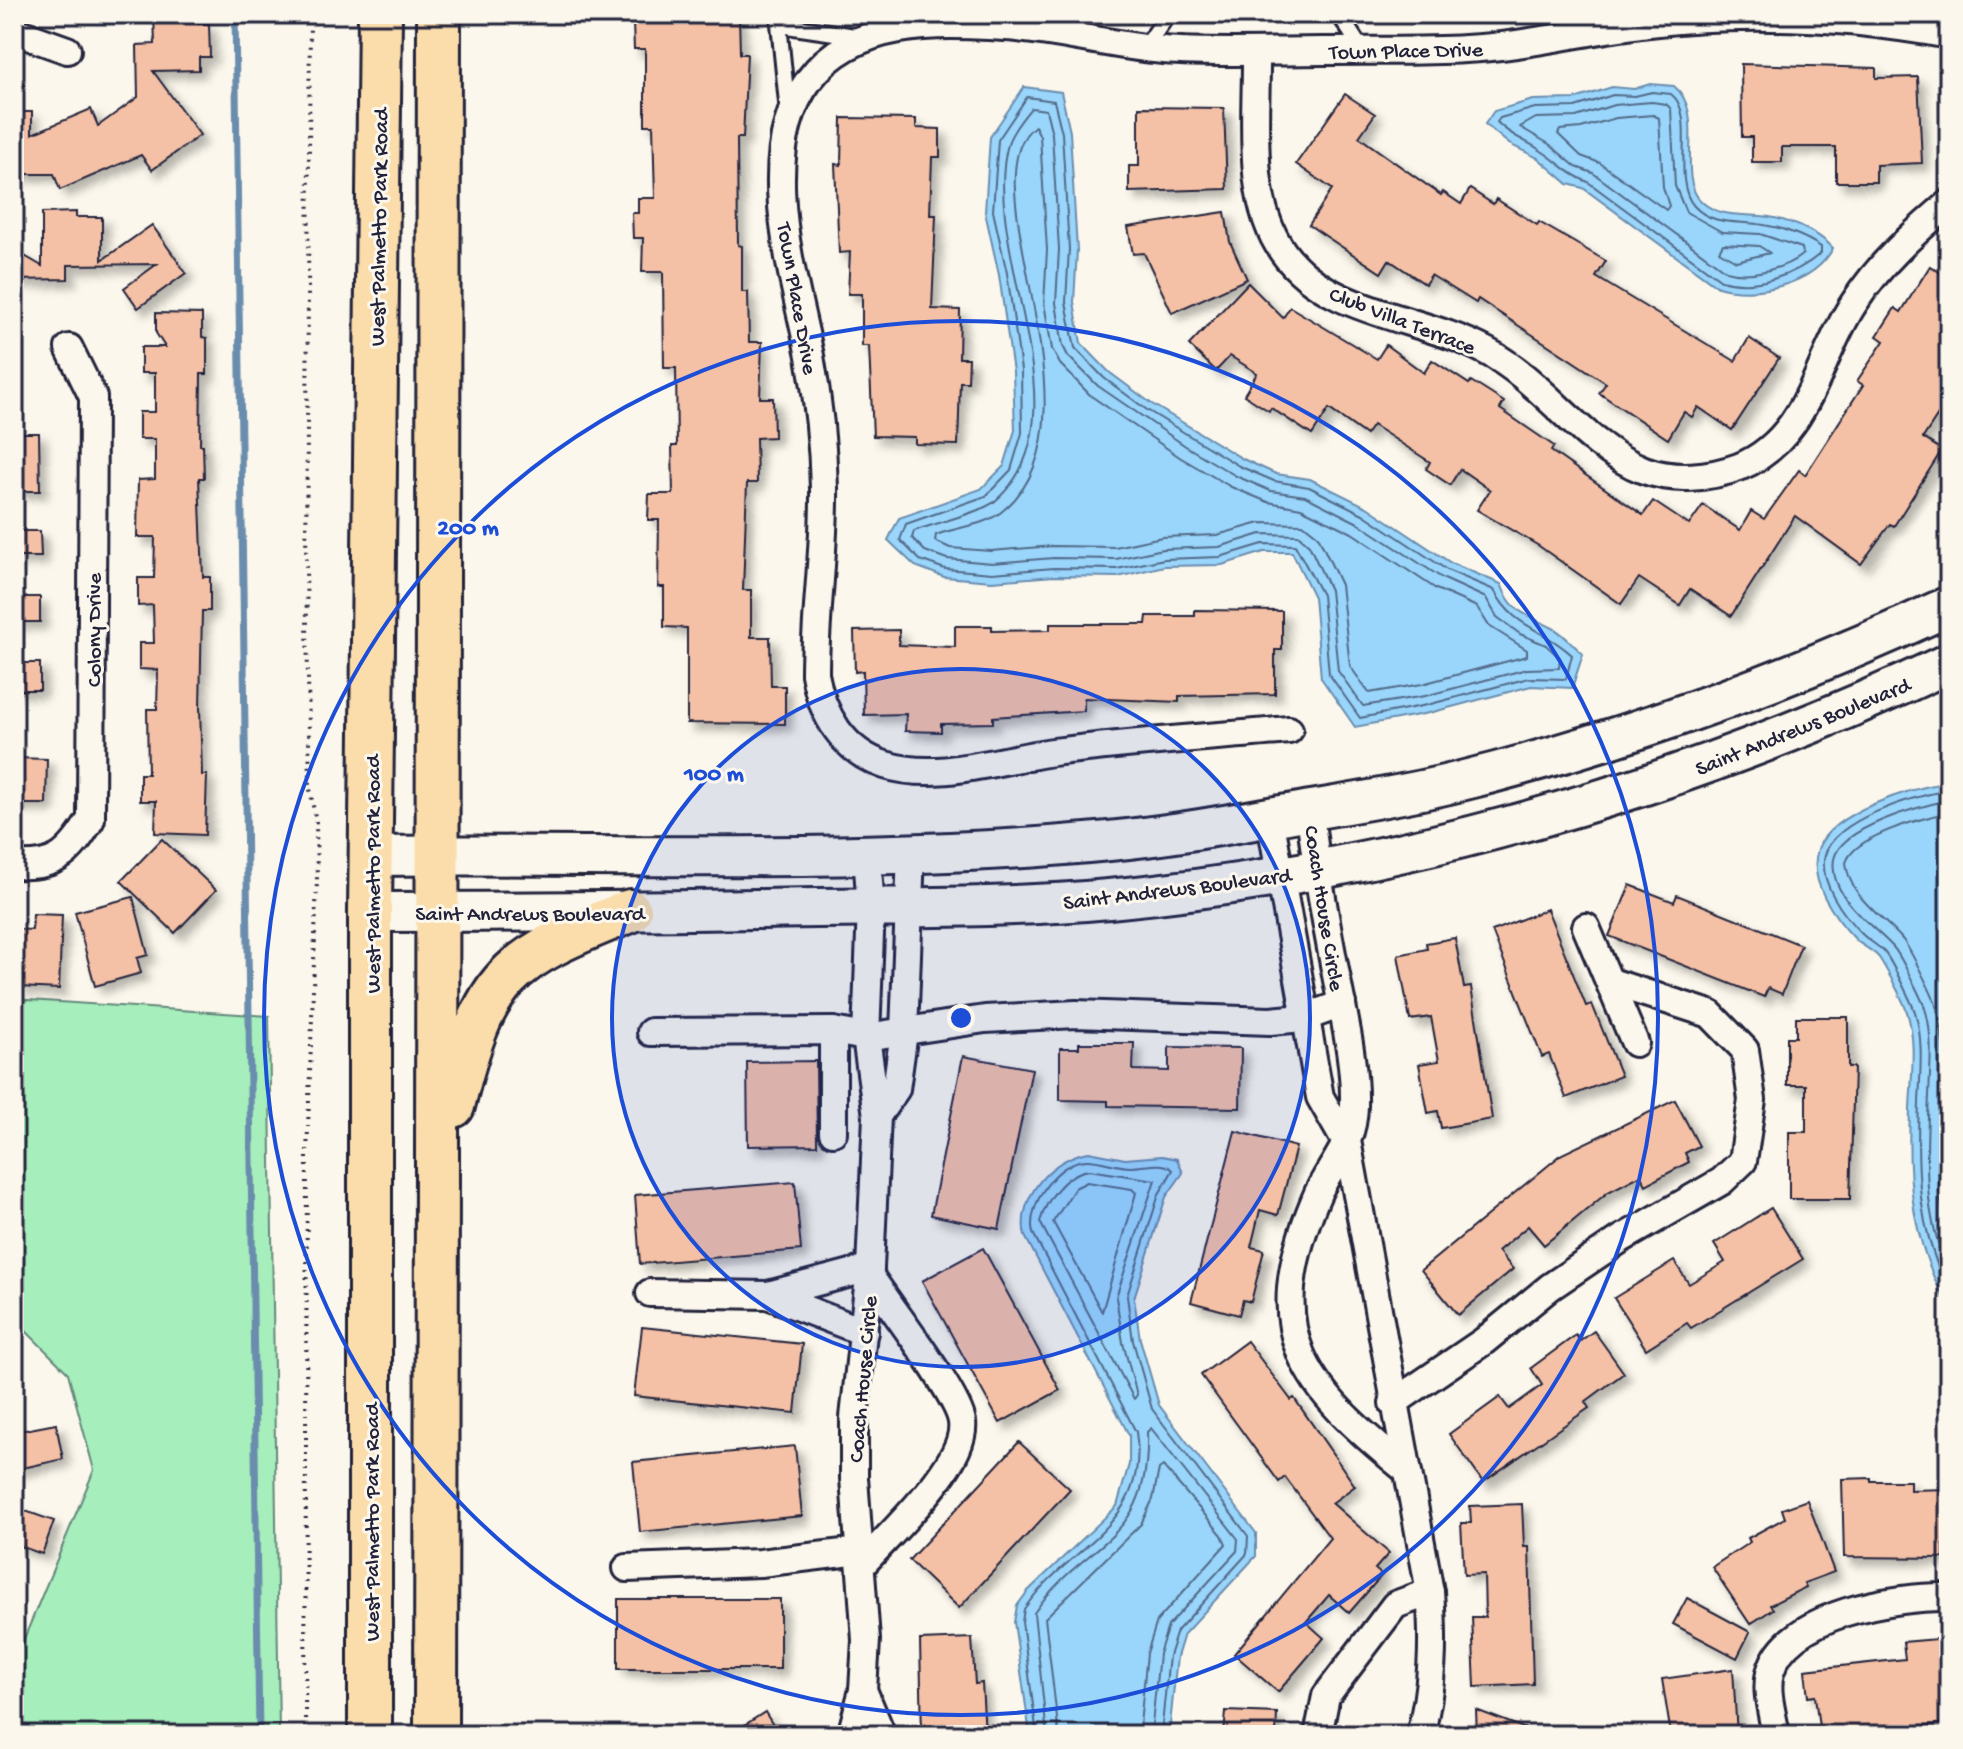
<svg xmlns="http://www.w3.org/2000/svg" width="1963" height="1749" font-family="'Gochi Hand',sans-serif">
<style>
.green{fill:#a6eebb;stroke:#64887b;stroke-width:2}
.water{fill:#9ad5fb;stroke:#6a8dae;stroke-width:2}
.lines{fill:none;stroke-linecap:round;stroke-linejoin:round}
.shore{stroke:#526a88;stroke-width:2}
.stream{stroke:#6a8dae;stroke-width:7}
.building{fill:#f5c1a6;stroke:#22223b;stroke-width:2;filter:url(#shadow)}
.lane-casing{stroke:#22223b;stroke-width:20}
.street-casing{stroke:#22223b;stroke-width:32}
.secondary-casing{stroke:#22223b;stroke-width:44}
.primary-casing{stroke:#22223b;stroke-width:48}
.path{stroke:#22223b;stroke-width:4;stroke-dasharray:2 6;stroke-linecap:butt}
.lane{stroke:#fbf7ec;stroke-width:14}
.street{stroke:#fbf7ec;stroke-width:26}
.secondary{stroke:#fbf7ec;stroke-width:38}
.primary{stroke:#faddab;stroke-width:42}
.ring{fill:none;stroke:#1d4ed8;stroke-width:4}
.labels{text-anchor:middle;stroke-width:6;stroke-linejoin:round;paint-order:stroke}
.street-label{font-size:22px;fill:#22223b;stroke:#fbf7ec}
.centre{fill:#1d4ed8;stroke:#fbf7ec;stroke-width:4}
.ring-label{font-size:24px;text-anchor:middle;font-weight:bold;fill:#1d4ed8;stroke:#fbf7ec;stroke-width:6;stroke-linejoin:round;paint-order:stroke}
</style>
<defs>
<filter id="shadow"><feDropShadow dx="7" dy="7" stdDeviation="4" flood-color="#0004"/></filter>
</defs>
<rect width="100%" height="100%" fill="#fbf7ec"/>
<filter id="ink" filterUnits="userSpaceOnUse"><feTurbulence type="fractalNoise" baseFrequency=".0125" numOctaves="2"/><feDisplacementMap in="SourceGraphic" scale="16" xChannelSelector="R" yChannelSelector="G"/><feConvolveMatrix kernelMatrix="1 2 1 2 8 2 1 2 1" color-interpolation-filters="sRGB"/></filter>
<g filter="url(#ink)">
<polygon class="green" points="14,999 269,1016 279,1735 14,1735 14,1663 94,1470 68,1373 14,1319"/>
<g class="water">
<path d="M 1650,84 L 1674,86 C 1708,114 1674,177 1702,202 C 1719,217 1739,214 1761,216 C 1784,218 1817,230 1833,248 C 1814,285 1754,298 1718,287 L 1583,188 L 1568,184 L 1538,158 L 1509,144 L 1485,124 L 1494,111 L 1533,100 L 1575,99 L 1612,87 L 1634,89 Z"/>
<path d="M 1024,87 L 1061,92 L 1070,132 L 1077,250 L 1074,302 L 1081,343 L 1109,372 L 1152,404 L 1243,459 L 1276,474 L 1310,479 L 1367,507 L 1451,563 L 1501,584 C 1513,615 1527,614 1553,628 C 1564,634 1574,646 1583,654 L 1572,688 L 1531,686 L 1429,713 L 1355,727 L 1321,678 L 1314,597 L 1292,552 L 1264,552 L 1222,565 L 1164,566 L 1118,577 L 1054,576 L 992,581 L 944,577 L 915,566 L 888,540 L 899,518 L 981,489 L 1004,466 L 1015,430 L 1013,372 L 999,275 L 985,212 L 990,137 Z"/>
<path d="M 1949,782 L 1949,1308 C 1912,1242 1907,1184 1910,1109 C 1911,1078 1917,1043 1907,1012 C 1901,995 1889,974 1880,959 C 1876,952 1862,946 1856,940 C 1835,918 1807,881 1818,849 C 1831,811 1913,788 1949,782 Z"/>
<path d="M 1089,1152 L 1125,1159 L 1162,1156 L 1177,1159 L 1183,1173 L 1166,1197 L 1134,1298 L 1140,1339 L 1159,1405 L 1256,1533 L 1256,1556 L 1184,1634 L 1177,1657 L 1169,1735 L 1030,1735 L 1014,1622 L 1017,1606 L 1028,1591 L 1117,1506 L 1129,1464 L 1129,1435 L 1025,1236 C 1016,1198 1052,1157 1089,1152 Z"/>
</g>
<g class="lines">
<g class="shore">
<path d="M 1652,92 L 1671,94 C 1698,115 1670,179 1694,206 C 1713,227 1740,220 1764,225 C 1783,228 1805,236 1821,247 L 1821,253 C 1796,275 1755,290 1721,280 L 1588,182 C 1566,173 1559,162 1540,150 C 1525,140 1510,136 1497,122 L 1500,118 L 1535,108 L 1575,107 L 1613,95 L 1635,96 Z"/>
<path d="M 1027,97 L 1054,101 L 1062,133 L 1069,249 L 1066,302 L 1075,348 L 1104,378 L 1147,410 L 1239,466 L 1274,481 L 1309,487 L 1363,514 L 1447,570 L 1494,590 C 1514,629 1542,627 1572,655 L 1566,679 L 1529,678 L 1427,705 L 1360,718 L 1329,674 L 1322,595 L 1295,545 L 1263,544 L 1220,557 L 1164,559 L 1117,569 L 1054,568 L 992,573 L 945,569 L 920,560 L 900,540 L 906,524 L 986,496 L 1011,470 L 1022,433 L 1021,370 L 1007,273 L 993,211 L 998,140 Z"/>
<path d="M 1652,102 L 1666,104 L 1671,109 L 1675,186 L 1686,212 L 1722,232 L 1760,234 L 1802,248 L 1803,254 C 1785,269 1749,278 1726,271 L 1593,173 L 1576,167 L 1549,144 L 1520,127 L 1536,118 L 1576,117 L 1614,105 Z"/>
<path d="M 1031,108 L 1046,110 L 1052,134 L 1059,249 L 1056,303 L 1063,346 L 1068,356 L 1098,386 L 1187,447 L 1236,476 L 1271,491 L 1305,496 L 1358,523 L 1442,578 L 1486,598 L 1497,617 L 1520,634 L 1546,645 L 1560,658 L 1559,668 L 1527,669 L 1425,696 L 1363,706 L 1338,671 L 1330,590 L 1309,545 L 1298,535 L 1261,534 L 1219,547 L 1163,549 L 1116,559 L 1054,558 L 992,563 L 947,559 L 925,551 L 912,538 L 914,531 C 932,524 982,512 994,502 C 1091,421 979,249 1008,144 C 1011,132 1023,118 1031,108 Z"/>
<polygon points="1653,115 1659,118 1663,187 1669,206 1666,210 1600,163 1581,156 1558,134 1560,130 1581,128 1616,118"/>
<path d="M 1035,126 L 1040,136 L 1047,250 L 1044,303 L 1052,349 L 1060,364 L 1091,396 L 1181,458 L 1231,487 L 1268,502 L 1301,508 L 1352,533 L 1436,589 L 1477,607 L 1489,626 L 1527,650 L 1527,656 L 1422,684 L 1369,693 L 1350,666 L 1341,585 L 1318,536 L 1303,524 L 1260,523 L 1217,535 L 1162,537 L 1115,547 L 1053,546 L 991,551 L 950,548 L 935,541 L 936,535 C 956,527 983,526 1000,513 C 1115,425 963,178 1035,126 Z"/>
<polygon points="1723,244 1759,246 1770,253 1736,261 1719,251"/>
<path d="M 1949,790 C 1916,796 1835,818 1825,855 C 1818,882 1844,916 1862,934 C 1869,941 1879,946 1885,953 C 1891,960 1912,1003 1915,1012 C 1924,1041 1920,1073 1919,1103 C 1916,1169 1918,1231 1949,1291"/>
<path d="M 1949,800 C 1921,806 1840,827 1834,859 C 1828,896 1872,924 1893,947 C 1900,954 1919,994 1924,1005 C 1934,1034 1930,1066 1929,1096 C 1926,1153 1922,1217 1949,1269"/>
<path d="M 1949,812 C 1924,818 1853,836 1846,863 C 1850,899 1882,915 1903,940 C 1910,949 1932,993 1936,1005 C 1958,1079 1923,1161 1949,1236"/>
<path d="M 1089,1170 L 1155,1180 L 1116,1297 L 1123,1343 L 1137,1395 L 1134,1399 L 1040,1222 C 1046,1200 1065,1173 1089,1170 Z"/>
<polygon points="1087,1182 1132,1189 1136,1193 1102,1312 1053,1222 1075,1188"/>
<path d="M 1037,1735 L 1022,1622 L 1024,1609 C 1069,1544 1150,1527 1136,1432 L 1033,1233 C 1026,1206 1057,1160 1087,1160 C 1102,1160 1116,1167 1131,1167 C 1145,1167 1163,1160 1173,1170 L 1159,1194 L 1127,1296 L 1133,1341 L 1152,1409 L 1248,1536 L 1247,1554 L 1177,1631 L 1169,1656 L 1161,1735"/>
<path d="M 1047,1735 L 1034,1613 C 1086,1536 1151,1546 1147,1432 L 1151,1428 L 1238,1539 L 1237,1551 L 1168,1626 L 1159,1654 L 1151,1735"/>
<polyline points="1059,1735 1045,1618 1141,1524 1153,1499 1159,1469 1163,1466 1222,1535 1226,1544 1157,1621 1147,1653 1139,1735"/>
</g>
<polyline class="stream" points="235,14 259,1735"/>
</g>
<g class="building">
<polygon points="154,14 198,14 198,24 209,24 210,57 199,57 199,70 153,71 200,135 152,170 141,155 60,190 54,174 14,174 14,112 32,112 32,134 91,109 98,126 138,97 137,45 155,44"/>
<polygon points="641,14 739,14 740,54 747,54 743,138 737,138 738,245 742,246 742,292 748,292 749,342 762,342 760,398 773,398 774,437 756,438 757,483 747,483 743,590 751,590 751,637 770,637 771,686 785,686 785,724 687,723 687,628 664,627 664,587 658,587 659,520 648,520 649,494 673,494 672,446 677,446 676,368 664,368 663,272 642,272 643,238 633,238 632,213 638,213 638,198 655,198 653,125 645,125 645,49 634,49 633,23 641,22"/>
<polygon points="1741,64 1876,68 1876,78 1918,77 1922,163 1876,165 1876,182 1836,182 1836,147 1782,147 1782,162 1752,162 1752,137 1742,137"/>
<polygon points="1345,94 1375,114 1359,137 1441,195 1443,192 1461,204 1470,189 1493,204 1496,199 1537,225 1539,222 1606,261 1596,277 1735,361 1749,338 1779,358 1732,430 1698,407 1692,417 1684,412 1668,439 1599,393 1606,383 1478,299 1476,303 1431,275 1425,284 1389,260 1381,273 1309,225 1332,189 1296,164"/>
<polygon points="1139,107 1224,108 1227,189 1129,192 1129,166 1139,166"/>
<polygon points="842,118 916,119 916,128 940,129 940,157 932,157 930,215 936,215 932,309 960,310 959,358 969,358 968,382 960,382 958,445 915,444 915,437 873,436 869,346 862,346 862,294 848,294 850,252 839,253 835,164 841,165"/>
<polygon points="76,212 76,217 102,217 102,260 152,225 186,273 138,308 124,288 157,264 68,265 68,279 14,280 14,250 42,266 42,213"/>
<polygon points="1225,212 1230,242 1247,279 1172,313 1144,253 1133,254 1128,227"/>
<polygon points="1930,266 1949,278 1949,398 1923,438 1942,450 1894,526 1890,524 1861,564 1795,516 1731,616 1690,589 1680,605 1639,578 1621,604 1539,546 1477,510 1490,490 1460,469 1450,485 1426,469 1430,462 1373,425 1366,435 1329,409 1312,435 1271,408 1269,411 1244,395 1257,373 1230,356 1216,371 1189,345 1248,283 1283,318 1290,307 1377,359 1386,345 1424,373 1432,360 1469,384 1471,381 1504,402 1500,409 1554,446 1551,451 1643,515 1653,501 1689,525 1703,505 1740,530 1751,511 1764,519 1799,470 1805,475 1863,385 1857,381 1884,341 1877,336 1895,308 1901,312"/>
<polygon points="156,313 202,314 202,337 207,338 207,374 201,374 200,445 203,445 204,478 199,478 203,577 210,577 210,611 202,611 200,708 202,775 207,775 205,835 155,833 156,801 140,801 140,774 148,774 147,709 157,709 158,670 139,669 139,643 154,643 153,605 138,606 138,578 154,578 155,537 137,537 138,480 155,479 155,439 139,439 139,412 155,412 155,373 141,373 141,347 165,347 156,333"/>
<polygon points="14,433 39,433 40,491 14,491"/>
<polygon points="14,531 40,531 41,557 14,557"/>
<rect x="14" y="597" width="26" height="25"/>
<polygon points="1195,610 1282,611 1282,650 1275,650 1275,694 1179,696 1179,702 1084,698 1084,711 993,717 993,723 941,724 941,732 905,731 906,714 864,715 863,671 855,672 854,631 899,630 899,645 955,647 955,626 992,626 992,631 1050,630 1050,624 1146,624 1147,616 1195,616"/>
<rect x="14" y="663" width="26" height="27"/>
<polygon points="14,758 47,759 46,804 14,804"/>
<polygon points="162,839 216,890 175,933 121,881"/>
<polygon points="1630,885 1674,902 1677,895 1801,945 1782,994 1768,988 1764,997 1609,936"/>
<polygon points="133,897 148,955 137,958 141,973 95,986 75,912"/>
<polygon points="1547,909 1586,1006 1592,1004 1621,1076 1566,1098 1549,1054 1542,1057 1492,931"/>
<polygon points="33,914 62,915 59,989 19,987 20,976 14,976 14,929 32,930"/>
<polygon points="1455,938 1464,988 1471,987 1492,1119 1441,1128 1438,1111 1428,1113 1419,1064 1439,1061 1431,1017 1410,1020 1398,955 1427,949 1426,943"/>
<polygon points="1796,1017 1848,1017 1848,1067 1854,1067 1850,1199 1789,1199 1789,1132 1806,1132 1806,1085 1787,1085 1787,1037 1796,1037"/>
<polygon points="1079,1043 1134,1043 1133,1070 1169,1071 1169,1047 1241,1048 1240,1108 1108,1106 1108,1101 1060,1100 1060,1048 1079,1048"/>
<polygon points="963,1056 1032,1069 999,1229 931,1215"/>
<polygon points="816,1061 817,1145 748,1146 747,1062"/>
<polygon points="1675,1100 1699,1146 1685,1153 1689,1162 1646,1185 1641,1175 1608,1192 1544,1245 1528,1226 1498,1251 1513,1269 1458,1315 1421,1270 1562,1154"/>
<polygon points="1235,1131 1296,1147 1278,1215 1260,1210 1251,1247 1264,1250 1251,1302 1243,1300 1239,1315 1191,1302"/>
<polygon points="795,1182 801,1250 640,1264 635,1195"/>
<polygon points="1771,1208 1803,1259 1691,1328 1687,1323 1646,1349 1614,1298 1674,1261 1689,1284 1725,1262 1714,1244"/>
<polygon points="983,1248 1060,1390 1000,1423 922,1281"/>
<polygon points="642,1327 802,1344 795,1413 634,1396"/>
<polygon points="1594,1331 1624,1373 1585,1402 1589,1408 1483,1482 1449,1434 1500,1397 1509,1409 1542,1385 1531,1368 1576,1335 1580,1341"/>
<polygon points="1247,1341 1291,1400 1294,1398 1355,1486 1332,1503 1389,1553 1375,1569 1382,1575 1349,1613 1329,1595 1306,1622 1324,1638 1278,1692 1234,1654 1330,1538 1285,1477 1279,1482 1201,1375"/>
<polygon points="56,1424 63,1459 14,1470 14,1432"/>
<polygon points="1019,1442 1070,1489 959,1608 909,1560"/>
<polygon points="795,1446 802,1516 640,1532 633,1462"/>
<polygon points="1871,1478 1871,1481 1910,1481 1910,1490 1949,1489 1949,1538 1944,1538 1944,1558 1844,1557 1842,1479"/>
<polygon points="1807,1500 1834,1572 1804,1583 1806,1587 1770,1605 1773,1609 1750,1624 1712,1567 1750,1542 1748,1538 1785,1518 1782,1509"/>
<polygon points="1522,1504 1524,1547 1529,1547 1533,1684 1475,1687 1472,1617 1485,1617 1484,1574 1464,1575 1461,1523 1471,1523 1470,1506"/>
<polygon points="14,1507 54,1521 42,1554 14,1544"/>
<polygon points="1687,1598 1750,1632 1737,1658 1673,1624"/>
<rect x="618" y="1599" width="162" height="70"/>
<polygon points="972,1638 975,1684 982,1683 985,1735 922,1735 920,1640"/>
<polygon points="1949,1638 1949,1723 1820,1735 1815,1696 1808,1697 1805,1670 1905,1659 1903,1642"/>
<polygon points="1733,1669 1737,1735 1671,1735 1662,1679"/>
<polygon points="1476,1710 1537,1733 1537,1735 1477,1735"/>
<polygon points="1226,1711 1277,1713 1276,1735 1224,1735"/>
<polygon points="765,1712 779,1735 729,1735"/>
</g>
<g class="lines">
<defs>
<g id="lane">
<polyline points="778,14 788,113"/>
<polyline points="1339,14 1362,50"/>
<polyline points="780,25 862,37"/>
<polyline points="1145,48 1168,14"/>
</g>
<g id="street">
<polyline points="14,31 67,50"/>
<path d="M 1256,52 C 1257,114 1245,199 1283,252 C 1328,315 1421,316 1486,351 C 1545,382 1582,446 1644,470 C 1674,481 1709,478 1739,467 C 1810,438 1816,360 1854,303 C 1880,263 1913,234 1949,203"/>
<path d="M 1289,730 C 1211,737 1131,742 1053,752 C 1000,759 938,782 885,765 C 844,752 822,715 815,674 C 815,612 825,551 824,488 C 823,444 818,399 810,356 C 794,276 754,153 809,80 C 854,19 937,23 1005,27 C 1059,30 1110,46 1163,50 C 1216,54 1270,51 1323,51 C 1370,50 1418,52 1465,49 C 1527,46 1587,30 1649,23 C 1749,11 1850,17 1949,35"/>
<path d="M 1310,812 C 1316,869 1326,924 1337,980 C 1345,1022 1355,1063 1354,1106 C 1353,1149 1329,1164 1315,1200 C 1259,1334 1303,1386 1405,1469"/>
<path d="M 1270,817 L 1320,1097 L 1348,1146 L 1430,1592 C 1434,1642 1433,1686 1420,1735"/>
<path d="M 14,865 C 56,868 70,854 91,819 L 93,397 L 69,348"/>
<polyline points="1586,927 1635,1043"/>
<polyline points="833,1031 833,1132"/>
<polyline points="651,1032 833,1031 866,1037 985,1019 1076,1014 1270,1021 1303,1018 1342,1004"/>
<polyline points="877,1116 896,1089 904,1032 911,853"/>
<polyline points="650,1293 768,1295 870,1268"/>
<polyline points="768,1295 864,1332"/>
<polyline points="1393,1403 1484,1341 1550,1287 1621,1239 1722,1181 1743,1161 1752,1100 1745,1050 1710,1014 1611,982"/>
<path d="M 861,1566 C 888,1535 968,1463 962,1422 C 959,1395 888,1304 870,1276"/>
<polyline points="627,1568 760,1563 860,1551"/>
<polyline points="863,1690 882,1735"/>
<polyline points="851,1735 863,1690 866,1640 854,1478 854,1418 870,1268 877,1116 866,1037 871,908 867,855"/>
<polyline points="1318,1735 1326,1696 1395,1605 1430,1592"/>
<path d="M 1776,1735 C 1773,1716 1765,1692 1770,1673 C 1786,1613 1897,1596 1949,1597"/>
</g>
<g id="secondary">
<path d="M 371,856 C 616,853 864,865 1109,841 C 1163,836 1216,827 1270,817 C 1331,806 1392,798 1453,783 C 1624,741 1789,680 1949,606"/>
<path d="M 370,912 C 519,912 668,911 817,908 C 915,907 1012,908 1109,899 C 1401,871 1684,788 1949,663"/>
</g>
<g id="primary">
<path d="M 453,1106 C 486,974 504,961 630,911"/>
<polyline points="370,1735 370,912 380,14"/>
<polyline points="436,1735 439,14"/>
</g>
</defs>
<use href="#lane" class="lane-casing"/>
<use href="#street" class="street-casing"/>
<use href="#secondary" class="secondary-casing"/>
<use href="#primary" class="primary-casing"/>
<polyline class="path" points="305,1735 307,1155 317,880 316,823 310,789 306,568 310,14"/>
<use href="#lane" class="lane"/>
<use href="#street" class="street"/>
<use href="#secondary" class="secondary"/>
<use href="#primary" class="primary"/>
</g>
</g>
<circle cx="961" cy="1018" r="349" fill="#1d4ed8" fill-opacity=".12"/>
<g class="ring">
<circle cx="961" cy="1018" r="349"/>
<circle cx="961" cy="1018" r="697"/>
</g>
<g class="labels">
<g class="street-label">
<text transform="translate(1406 49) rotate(-1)" y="8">Town Place Drive</text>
<text transform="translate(377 227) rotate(-89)" y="8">West Palmetto Park Road</text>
<text transform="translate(799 298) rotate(80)" y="8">Town Place Drive</text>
<text transform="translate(1403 319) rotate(21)" y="8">Club Villa Terrace</text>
<text transform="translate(92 630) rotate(-90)" y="8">Colony Drive</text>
<text transform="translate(1802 725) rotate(-22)" y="8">Saint Andrews Boulevard</text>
<text transform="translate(371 874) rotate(-90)" y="8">West Palmetto Park Road</text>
<text transform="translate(1177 887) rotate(-7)" y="8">Saint Andrews Boulevard</text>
<text transform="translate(1326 908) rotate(81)" y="8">Coach House Circle</text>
<text x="530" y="920">Saint Andrews Boulevard</text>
<text transform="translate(861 1379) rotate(-85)" y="8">Coach House Circle</text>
<text transform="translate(370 1522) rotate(-90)" y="8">West Palmetto Park Road</text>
</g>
</g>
<circle cx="961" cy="1018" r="12" class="centre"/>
<g class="ring-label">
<text x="468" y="534">200 m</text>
<text x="714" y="780">100 m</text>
</g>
<rect width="1963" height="1749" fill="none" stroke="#fbf7ec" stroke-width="48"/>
<rect x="24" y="24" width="1915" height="1701" fill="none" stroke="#22223b" stroke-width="3" filter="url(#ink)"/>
</svg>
